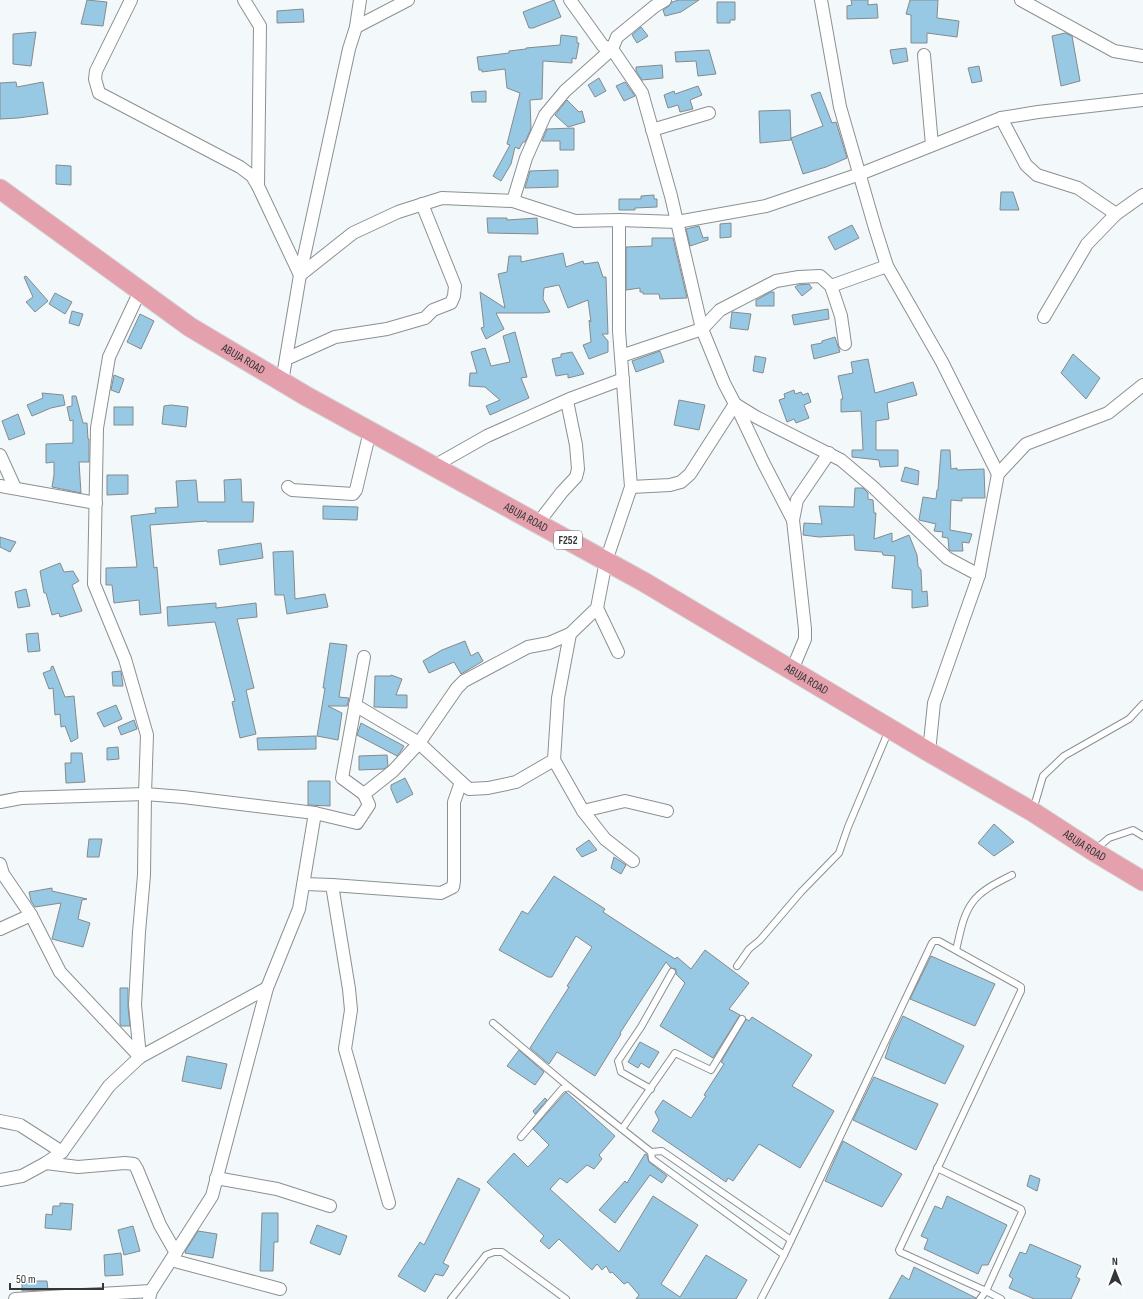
<svg xmlns="http://www.w3.org/2000/svg" width="1143" height="1299" font-family="'Sofia Sans Condensed',sans-serif">
<style>
.building{fill:#97c9e4;stroke:#868a8c}
.lines{fill:none;stroke-linecap:round;stroke-linejoin:round}
.lane-casing{stroke:#8c9092;stroke-width:8}
.street-casing{stroke:#8c9092;stroke-width:14}
.primary-casing{stroke:#d2d3d3;stroke-width:21}
.lane{stroke:#fff;stroke-width:6}
.street{stroke:#fff;stroke-width:12}
.primary{stroke:#e5a0ad;stroke-width:19}
.labels{text-anchor:middle;stroke-width:3.5;stroke-linejoin:round;paint-order:stroke}
.shield{fill:#fff;stroke:#707272;stroke-width:1}
.shield-label{font-size:11px;font-weight:bold;fill:#333536}
.street-label{font-size:12px;fill:#333536;stroke:#fff}
</style>
<rect width="100%" height="100%" fill="#f3f8fb"/>
<g class="building">
<polygon points="87,0 107,2 103,26 81,24"/>
<polygon points="554,0 561,17 533,28 529,28 523,12"/>
<polygon points="679,0 699,0 681,12 665,16 663,10 669,6 672,2"/>
<polygon points="851,0 868,0 868,5 877,4 878,18 847,19 847,6 852,5"/>
<polygon points="910,0 938,0 937,18 959,21 957,37 927,33 927,43 911,43 911,15 906,14"/>
<polygon points="717,2 735,2 735,20 730,20 730,23 717,23"/>
<polygon points="303,9 304,22 277,23 277,11"/>
<polygon points="641,27 648,36 637,43 632,35"/>
<polygon points="36,32 31,66 13,64 13,34"/>
<polygon points="1065,33 1072,36 1080,81 1061,86 1052,36"/>
<polygon points="561,35 577,37 577,43 579,43 576,59 572,58 572,63 543,61 542,99 530,100 531,129 525,142 523,142 519,149 515,147 511,164 501,181 493,176 510,145 507,144 520,93 507,88 505,69 482,72 482,70 479,70 477,57 509,53 509,51 526,49 526,48 560,45"/>
<polygon points="906,48 908,61 893,64 890,50"/>
<polygon points="709,50 716,74 698,76 696,61 676,62 675,52"/>
<polygon points="662,65 663,78 642,80 636,71 636,67"/>
<polygon points="979,66 982,81 972,83 968,68"/>
<polygon points="599,78 606,91 595,97 588,85"/>
<polygon points="16,82 17,87 43,82 48,114 18,118 0,119 0,83"/>
<polygon points="625,82 635,96 624,101 616,86"/>
<polygon points="698,86 702,95 690,100 693,109 680,112 678,105 668,108 664,95 674,91 675,94"/>
<polygon points="486,91 486,102 472,102 471,92"/>
<polygon points="820,92 832,123 836,122 847,158 826,167 803,174 791,138 823,126 811,95"/>
<polygon points="567,100 579,112 582,111 585,122 568,127 555,115"/>
<polygon points="790,110 791,140 760,143 759,111"/>
<polygon points="574,128 574,150 560,150 560,141 542,141 547,129"/>
<polygon points="56,165 71,166 71,185 56,184"/>
<polygon points="558,170 558,187 525,188 530,171"/>
<polygon points="1001,192 1013,192 1019,210 1000,210"/>
<polygon points="654,195 654,199 657,199 657,207 635,208 635,210 619,210 619,199 641,199 641,196"/>
<polygon points="487,218 507,218 507,220 537,218 538,234 488,233"/>
<polygon points="731,223 731,237 720,238 720,224"/>
<polygon points="852,225 859,238 835,250 828,237"/>
<polygon points="699,226 703,238 708,237 708,240 690,246 686,229"/>
<polygon points="652,238 673,238 687,298 660,299 659,294 643,294 643,292 640,292 640,288 626,290 626,247 652,246"/>
<polygon points="563,253 566,267 583,261 584,264 598,262 603,277 606,277 608,334 602,334 608,341 608,352 589,359 583,345 591,342 589,320 591,322 588,300 568,308 559,285 544,288 543,299 550,312 542,313 496,313 504,329 486,339 481,328 484,327 480,292 505,308 498,274 507,272 509,256 521,256 521,262"/>
<polygon points="26,276 48,301 35,312 26,302 33,297 24,277"/>
<polygon points="809,284 812,288 802,296 795,287 798,285"/>
<polygon points="771,292 774,292 774,306 756,306 756,300"/>
<polygon points="55,293 72,302 65,314 49,304"/>
<polygon points="828,309 829,319 794,325 792,315"/>
<polygon points="72,311 83,314 79,326 69,323"/>
<polygon points="732,312 751,314 748,330 730,328"/>
<polygon points="140,314 154,321 141,349 127,342"/>
<polygon points="515,332 527,377 521,378 529,398 490,415 486,406 500,400 485,387 469,386 470,373 477,373 471,352 485,348 491,366 510,362 503,336"/>
<polygon points="835,337 840,352 814,359 811,345 822,343 822,341"/>
<polygon points="660,351 664,362 636,372 632,361"/>
<polygon points="572,352 584,374 568,378 568,374 556,376 552,359 561,357 561,354"/>
<polygon points="1073,354 1100,378 1086,399 1061,373"/>
<polygon points="755,356 766,358 763,373 753,371"/>
<polygon points="868,359 875,393 913,382 917,395 887,403 889,419 876,421 876,450 898,450 898,466 880,467 879,460 852,457 852,450 863,450 861,411 841,412 841,399 843,399 838,376 853,373 851,362"/>
<polygon points="114,375 124,379 119,393 111,390"/>
<polygon points="794,390 795,394 801,392 803,395 808,393 811,402 804,405 809,418 796,423 794,419 787,422 779,400 785,398 784,394"/>
<polygon points="42,393 63,395 65,405 51,408 32,416 27,405 43,398"/>
<polygon points="72,396 76,396 83,423 87,423 88,439 89,439 89,462 79,462 81,493 52,487 54,475 54,462 46,463 46,444 73,443 73,420 70,421 67,407 72,406"/>
<polygon points="679,400 705,405 699,430 674,425"/>
<polygon points="171,405 188,407 186,427 162,424 164,406"/>
<rect x="114" y="407" width="19" height="18"/>
<polygon points="18,414 25,434 9,440 2,421"/>
<polygon points="941,450 950,450 951,469 957,468 957,470 984,469 985,498 962,498 962,501 951,500 950,530 972,534 969,543 962,542 963,551 951,551 949,550 948,538 942,537 943,532 934,531 936,524 919,520 923,497 936,499 937,490 938,490"/>
<polygon points="905,467 919,471 918,485 901,481"/>
<polygon points="107,475 128,475 128,494 107,495"/>
<polygon points="241,479 242,502 254,502 253,522 207,522 207,521 150,525 154,568 157,567 161,613 140,615 139,600 114,603 112,585 106,585 106,568 137,567 131,516 156,513 155,508 178,507 176,481 196,480 198,502 225,502 224,480"/>
<polygon points="855,488 863,488 868,493 868,499 873,500 874,513 876,513 874,539 892,533 892,542 909,535 917,555 918,566 921,570 922,592 927,591 928,606 912,608 912,590 892,588 895,556 883,555 882,552 855,550 854,535 819,537 803,535 804,523 822,524 819,506 854,507"/>
<polygon points="323,506 358,507 357,520 323,519"/>
<polygon points="0,537 16,542 10,552 0,547"/>
<polygon points="261,543 263,558 220,565 218,550"/>
<polygon points="293,551 295,599 325,594 328,607 287,614 284,595 275,595 273,552"/>
<polygon points="60,563 64,572 73,571 79,581 72,585 82,611 60,617 59,613 52,615 46,593 44,593 40,571"/>
<polygon points="26,589 30,606 18,608 15,592"/>
<polygon points="216,603 216,608 256,603 257,617 237,619 254,688 246,690 256,734 240,738 232,702 235,701 215,622 168,626 167,607"/>
<polygon points="38,633 40,651 28,652 26,634"/>
<polygon points="465,641 471,656 478,652 483,661 461,674 454,662 429,673 423,661 442,650"/>
<polygon points="330,643 347,645 339,697 349,698 347,706 328,706 342,713 338,740 317,736 325,688 323,688"/>
<polygon points="53,666 65,697 74,696 78,738 71,742 65,726 61,727 60,714 55,715 53,688 49,689 43,673 51,670 51,667"/>
<polygon points="121,671 123,686 113,686 112,672"/>
<polygon points="391,675 402,679 396,695 407,695 407,708 374,707 375,676 391,676"/>
<polygon points="116,705 122,719 104,727 97,713"/>
<polygon points="134,720 137,729 121,735 118,727"/>
<polygon points="361,723 404,746 401,751 397,756 357,735"/>
<polygon points="316,736 316,749 258,750 257,738"/>
<polygon points="118,747 119,759 107,760 107,748"/>
<polygon points="71,753 82,753 85,782 66,783 65,763 71,763"/>
<polygon points="387,755 388,766 384,769 359,770 359,756"/>
<polygon points="405,778 413,794 397,803 391,789 391,785"/>
<polygon points="308,781 330,781 330,806 308,805"/>
<polygon points="994,824 1014,842 994,856 978,843"/>
<polygon points="89,839 102,839 99,857 87,857"/>
<polygon points="589,840 597,850 582,857 576,849"/>
<polygon points="614,857 626,865 621,874 611,868"/>
<polygon points="554,876 605,909 603,912 675,959 677,957 691,969 705,950 749,983 729,1009 740,1015 713,1058 660,1026 685,983 676,974 676,969 671,968 666,962 620,1033 621,1034 595,1076 557,1052 549,1064 530,1048 569,987 567,986 592,947 576,936 552,977 548,977 499,950 522,911 528,914"/>
<polygon points="52,888 52,891 87,899 82,900 78,919 90,923 83,947 52,939 61,903 35,907 31,901 29,892"/>
<polygon points="931,956 995,984 975,1026 910,999"/>
<polygon points="120,988 128,988 128,1006 130,1026 121,1026 120,1024"/>
<polygon points="903,1016 964,1046 945,1084 885,1058 890,1043"/>
<polygon points="752,1017 812,1055 792,1086 834,1111 800,1168 759,1144 733,1181 728,1178 726,1182 652,1131 659,1120 655,1112 663,1100 691,1118 706,1096 704,1095 724,1064 721,1062 746,1019 749,1021"/>
<polygon points="640,1042 659,1052 649,1068 641,1063 638,1068 628,1062"/>
<polygon points="519,1050 544,1072 535,1085 507,1066"/>
<polygon points="187,1056 227,1064 221,1089 182,1081"/>
<polygon points="874,1077 938,1104 916,1150 853,1120"/>
<polygon points="566,1092 615,1136 599,1155 602,1159 594,1169 587,1165 567,1183 560,1178 550,1189 619,1252 653,1196 698,1225 661,1284 680,1297 706,1255 747,1280 736,1299 636,1299 639,1295 628,1282 624,1284 612,1272 610,1273 606,1266 602,1270 597,1264 592,1270 559,1239 549,1249 540,1241 544,1236 487,1182 514,1153 528,1167 549,1145 533,1129"/>
<polygon points="545,1098 547,1100 535,1114 533,1111"/>
<polygon points="843,1141 902,1174 882,1207 825,1181"/>
<polygon points="645,1154 647,1155 649,1162 667,1176 662,1183 650,1175 615,1223 599,1210 625,1181 627,1183"/>
<polygon points="1030,1175 1040,1179 1037,1191 1027,1186"/>
<polygon points="458,1178 480,1189 443,1263 449,1266 443,1276 435,1274 425,1292 398,1276 420,1242 424,1245"/>
<polygon points="947,1196 1007,1225 988,1265 982,1265 978,1274 924,1249 928,1239 921,1236 935,1206 942,1209"/>
<polygon points="60,1203 73,1204 71,1230 45,1228 46,1214 52,1215 53,1206 60,1206"/>
<polygon points="262,1213 278,1213 278,1242 274,1242 273,1271 260,1271"/>
<polygon points="317,1225 347,1236 340,1255 310,1243"/>
<polygon points="133,1226 140,1251 124,1255 118,1230"/>
<polygon points="198,1231 217,1234 213,1258 185,1253 186,1250"/>
<polygon points="1030,1244 1081,1266 1076,1277 1080,1279 1071,1299 1034,1299 1009,1288 1013,1279 1009,1276 1020,1252 1026,1254"/>
<polygon points="121,1253 123,1275 105,1276 104,1255"/>
<polygon points="914,1267 976,1298 976,1299 889,1299 902,1275 909,1280"/>
<polygon points="22,1281 47,1281 48,1290 22,1291"/>
</g>
<g class="lines">
<defs>
<g id="lane">
<polyline points="1033,810 1043,776 1064,756 1129,719 1143,704"/>
<polyline points="1096,849 1109,838 1133,830 1143,836"/>
<path d="M 956,950 C 960,935 962,917 972,903 C 981,890 998,882 1012,875"/>
<polyline points="737,966 749,949 760,940 801,892 839,853 848,827 889,730"/>
<polyline points="493,1023 569,1087 651,1152 662,1151 791,1240"/>
<polyline points="651,1089 621,1072 618,1061 641,1027 672,972"/>
<polyline points="622,1129 675,1053 711,1070 742,1019"/>
<polyline points="521,1137 562,1089 569,1087"/>
<polyline points="651,1152 652,1159 784,1255"/>
<polyline points="937,1168 1021,1209 1022,1212 986,1291 980,1299"/>
<polyline points="451,1299 486,1255 494,1252 502,1252 566,1299"/>
<polyline points="761,1299 784,1255 932,943 934,941 939,941 1018,985 1021,987 1021,991 899,1250 900,1252 986,1291 1001,1299"/>
</g>
<g id="street">
<polyline points="131,0 96,71 95,79 99,93 240,167 252,176 258,186 300,275 353,233 398,212 442,198 513,201 575,221 619,220 677,222 766,206 860,174 1001,118 1038,112 1143,100"/>
<polyline points="244,0 260,26 258,186"/>
<polyline points="570,0 603,46 612,49 642,93 671,196 702,329 724,383 735,404 756,417 841,460 873,487 947,558 979,575"/>
<polyline points="821,0 840,107 875,228 887,266 942,362 998,474"/>
<polyline points="1021,0 1114,51 1143,56"/>
<polyline points="356,27 408,0"/>
<polyline points="924,55 932,145"/>
<polyline points="1001,118 1026,165 1037,175 1078,188 1116,214"/>
<polyline points="652,130 709,113"/>
<polyline points="513,201 526,158 545,115 565,91 612,49 617,37 655,6 665,0"/>
<polyline points="831,286 887,266"/>
<polyline points="1044,317 1087,244 1116,214 1143,195"/>
<polyline points="621,356 702,329 720,310 776,281 799,277 820,276 831,286 841,316 845,344"/>
<polyline points="286,359 335,337 387,329 425,318 433,310 451,303 454,296 455,286 422,204"/>
<polyline points="282,382 300,275 349,49 356,27 360,0"/>
<polyline points="736,405 763,462 793,520"/>
<polyline points="0,455 15,488"/>
<polyline points="434,466 487,436 572,398 623,379"/>
<polyline points="0,486 96,503"/>
<polyline points="288,487 292,490 353,494 356,490 370,431"/>
<polyline points="631,487 670,485 681,482 690,474 735,404"/>
<polyline points="538,523 562,492 576,477 578,469 576,445 567,401"/>
<polyline points="597,608 618,652"/>
<polyline points="364,657 342,778 364,794"/>
<polyline points="792,670 805,639 805,629 793,520 797,500 829,453"/>
<polyline points="355,705 419,743 461,782 469,789 488,788 516,782 554,760 558,698 570,634"/>
<polyline points="929,752 934,703 979,575 998,474 1026,444 1108,413 1143,385"/>
<polyline points="554,760 583,811 605,839 633,861"/>
<polyline points="0,802 21,798 145,794 183,797 315,813"/>
<polyline points="583,811 625,801 667,811"/>
<polyline points="0,864 3,874 31,915 60,972 140,1057"/>
<polyline points="304,884 332,885 349,989 351,1010 345,1049 389,1203"/>
<polyline points="332,885 441,893 453,887 454,881 454,802 461,782"/>
<polyline points="0,929 31,915"/>
<polyline points="140,1057 135,1005 139,932 144,875 145,794 147,735 125,659 94,584 97,428 109,357 140,291"/>
<polyline points="0,1121 20,1125 62,1152"/>
<polyline points="46,1163 78,1167 125,1163 134,1164 137,1169 160,1225 176,1253"/>
<polyline points="216,1178 277,1189 330,1206"/>
<polyline points="0,1180 22,1176 46,1163 62,1152 109,1086 140,1057 267,988"/>
<polyline points="171,1260 280,1289"/>
<polyline points="15,1299 151,1291"/>
<polyline points="149,1299 151,1291 212,1196 267,988 299,909 315,813 357,823 369,805 364,794 393,771 419,743 457,688 464,681 528,647 549,643 570,634 597,608 606,561 631,487 619,331 619,220"/>
</g>
<g id="primary">
<path id="s1" d="M 0,189 L 190,327 L 306,396 L 644,582 L 929,752 L 1033,812 L 1093,851 L 1143,881"/>
</g>
</defs>
<use href="#lane" class="lane-casing"/>
<use href="#street" class="street-casing"/>
<use href="#primary" class="primary-casing"/>
<use href="#lane" class="lane"/>
<use href="#street" class="street"/>
<use href="#primary" class="primary"/>
</g>
<g class="labels">
<rect class="shield" x="554" y="531" width="28" height="18" rx="3"/>
<g class="shield-label">
<text x="568" y="544">F252</text>
</g>
<g class="street-label">
<text dy="4" stroke="none"><textPath href="#s1" startOffset="297">ABUJA ROAD</textPath></text>
<text dy="4" stroke="none"><textPath href="#s1" startOffset="621">ABUJA ROAD</textPath></text>
<text dy="4" stroke="none"><textPath href="#s1" startOffset="945">ABUJA ROAD</textPath></text>
<text dy="4" stroke="none"><textPath href="#s1" startOffset="1269">ABUJA ROAD</textPath></text>
</g>
</g>
<g transform="translate(1115 1271) rotate(359)" stroke="#ffffff" stroke-width="3" paint-order="stroke">
<path d="M0-3L7 15L0 10L-7 15Z" fill="#333536"/>
<text y="-6" font-size="11" font-weight="bold" text-anchor="middle" fill="#333536">N</text>
</g>
<path d="M10 1283v6h93v-6" fill="none" stroke="#333536" stroke-width="2"/>
<text x="16" y="1283" font-size="12" fill="#333536" stroke="#ffffff" stroke-width="3" paint-order="stroke">50 m</text>
</svg>
